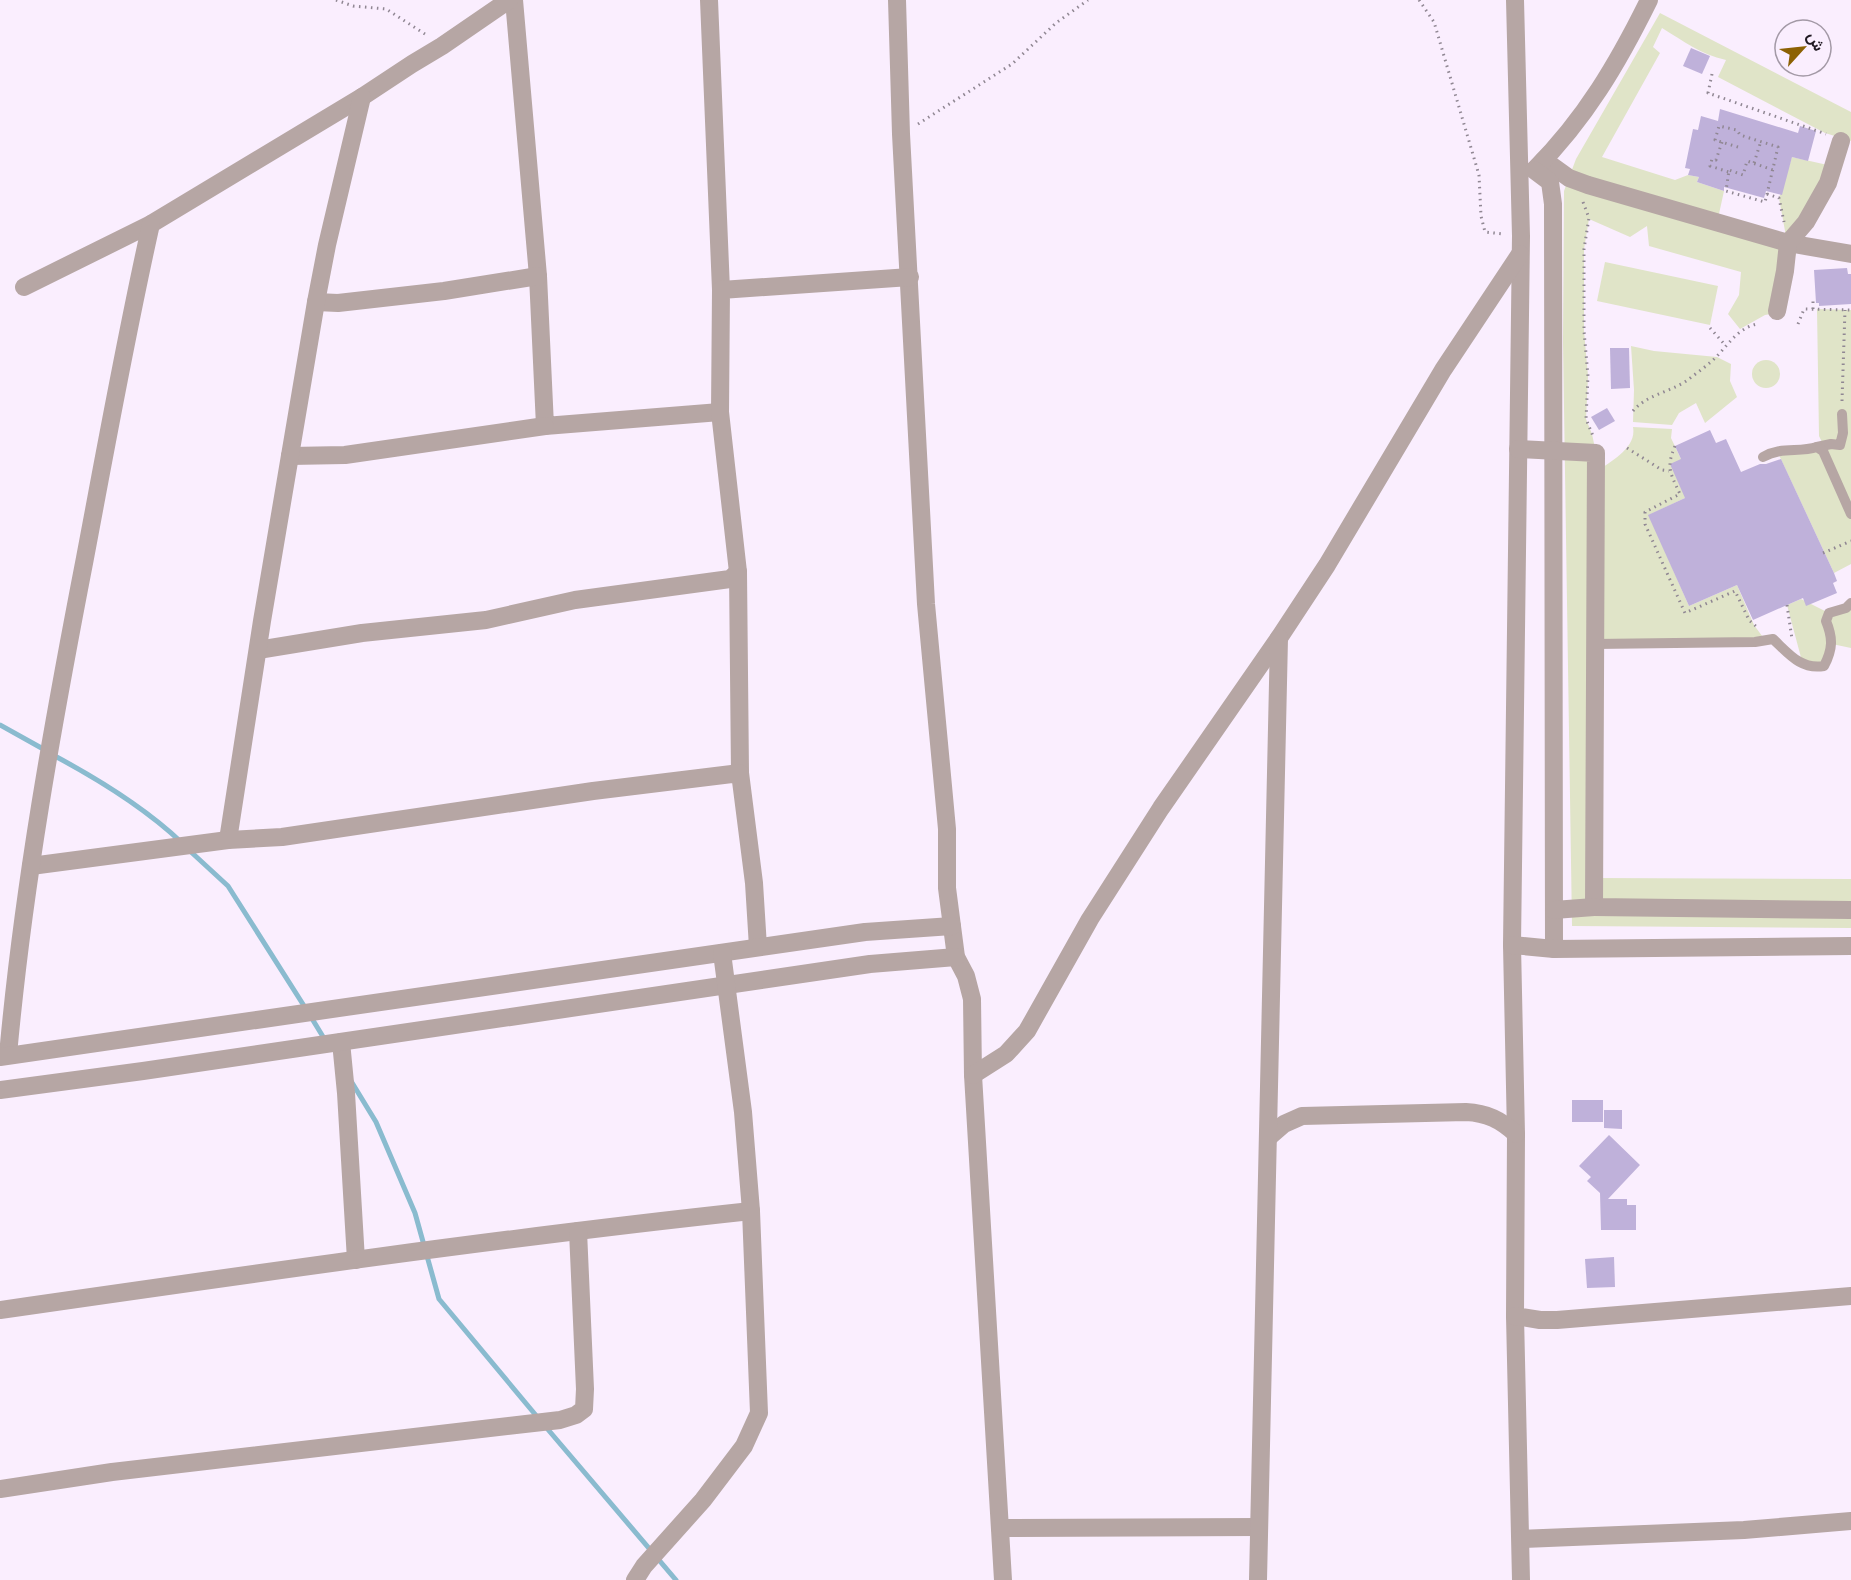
<svg xmlns="http://www.w3.org/2000/svg" width="1851" height="1580" font-family="'Golos Text',Vazirmatn,sans-serif">
<style>
.green{fill:#e0e4c8}
.lines{fill:none;stroke-linecap:round;stroke-linejoin:round}
.stream{stroke:#8abbcf;stroke-width:5}
.building{fill:#bfb1da}
.path{stroke:#908793;stroke-width:3;stroke-dasharray:1.5 4.5;stroke-linecap:butt}
.service{stroke:#b6a6a4;stroke-width:10}
.minor{stroke:#b6a6a4;stroke-width:18}
</style>
<rect width="100%" height="100%" fill="#faeefe"/>
<g class="green">
<path d="M 1660,13 L 1851,112 L 1851,141 L 1825,133 L 1718,77 L 1726,60 C 1700,54 1685,42 1662,28 L 1653,47 L 1660,53 L 1602,157 L 1675,180 L 1688,175 L 1699,177 L 1697,182 L 1724,191 L 1717,223 L 1787,242 L 1779,198 L 1792,157 L 1832,166 L 1806,222 L 1777,313 L 1765,315 L 1740,329 L 1728,314 L 1739,295 L 1741,272 L 1649,246 L 1647,226 L 1630,237 L 1589,219 L 1584,249 L 1584,331 L 1588,376 L 1586,419 L 1592,434 L 1596,453 L 1596,472 C 1611,461 1637,448 1633,427 L 1672,429 L 1671,438 L 1681,459 L 1685,498 L 1649,515 L 1689,606 L 1737,585 L 1754,625 L 1765,640 L 1595,644 L 1594,878 L 1851,879 L 1851,928 L 1572,926 L 1563,342 L 1564,191 L 1576,159 Z"/>
<polygon points="1605,262 1718,286 1710,325 1597,301"/>
<polygon points="1817,309 1851,310 1851,564 1834,573 1779,455 1824,446 1819,436"/>
<polygon points="1631,346 1654,351 1717,357 1731,364 1730,381 1737,397 1705,423 1696,403 1679,413 1672,425 1633,422 1634,390"/>
<circle cx="1766" cy="374" r="14"/>
<polygon points="1801,599 1829,613 1851,603 1851,648 1832,644 1824,666 1803,665 1787,605"/>
</g>
<g class="lines">
<g class="stream">
<polyline points="0,725 45,750"/>
<path d="M 53,755 C 98,779 144,807 181,842"/>
<polyline points="190,851 228,886 306,1009"/>
<polyline points="311,1017 325,1040"/>
<polyline points="351,1081 376,1122 415,1213 439,1299 539,1419"/>
<polyline points="545,1426 676,1580"/>
</g>
</g>
<g class="building">
<polygon points="1691,48 1710,56 1702,74 1683,66"/>
<polygon points="1720,109 1798,133 1800,126 1816,131 1808,161 1792,157 1782,195 1766,191 1764,198 1724,187 1724,191 1697,182 1699,177 1688,175 1690,169 1685,168 1693,129 1698,130 1701,116 1718,121"/>
<polygon points="1847,268 1848,274 1851,274 1851,304 1819,306 1819,303 1816,303 1814,270"/>
<polygon points="1610,348 1629,348 1630,388 1611,389"/>
<polygon points="1607,408 1615,421 1599,430 1591,417"/>
<polygon points="1710,430 1716,443 1726,439 1741,472 1760,464 1766,464 1781,459 1834,573 1837,581 1833,583 1837,593 1806,606 1803,598 1753,620 1737,585 1689,606 1648,515 1685,498 1670,464 1681,459 1675,446"/>
<rect x="1572" y="1100" width="31" height="22"/>
<polygon points="1604,1110 1622,1110 1622,1129 1604,1128"/>
<polygon points="1609,1135 1640,1165 1608,1199 1627,1199 1627,1205 1636,1205 1636,1230 1601,1230 1600,1193 1587,1181 1591,1177 1579,1166"/>
<polygon points="1614,1257 1615,1287 1587,1288 1585,1259"/>
</g>
<g class="lines">
<g class="path">
<polyline points="336,0 353,6 386,9 428,36"/>
<polyline points="1419,0 1434,22 1479,175 1481,216 1485,232 1503,234"/>
<polyline points="1712,74 1708,93 1826,134"/>
<polyline points="918,124 1012,64 1056,23 1088,0"/>
<polyline points="1722,142 1716,160 1712,159 1710,166 1729,172"/>
<polyline points="1738,147 1715,140 1719,126 1737,130 1740,135 1778,147 1767,194 1765,202 1726,191 1729,170 1743,175 1747,161 1773,170"/>
<polyline points="1754,163 1761,141"/>
<polyline points="1767,194 1779,198 1784,222"/>
<polyline points="1583,202 1589,218 1584,249 1584,331 1588,376 1586,419 1593,436"/>
<polyline points="1813,309 1813,297"/>
<polyline points="1798,324 1804,309 1851,310"/>
<polyline points="1710,328 1726,346"/>
<polyline points="1842,401 1845,310"/>
<path d="M 1633,411 C 1647,394 1672,392 1689,379 C 1699,371 1710,364 1718,355 C 1730,342 1739,328 1757,324"/>
<path d="M 1675,446 C 1666,467 1670,473 1680,494 L 1645,512 L 1645,524 L 1685,613 L 1735,591 L 1749,620 L 1758,628"/>
<polyline points="1627,448 1662,470 1669,471"/>
<polyline points="1823,553 1851,541"/>
<polyline points="1787,605 1792,639"/>
</g>
<g class="service">
<polyline points="1817,447 1831,444 1840,445 1843,433 1842,414"/>
<path d="M 1763,457 C 1782,446 1798,453 1817,447 L 1823,451 L 1851,514"/>
<path d="M 1595,644 L 1755,642 L 1773,639 C 1789,654 1801,670 1824,666 C 1833,649 1833,638 1826,621 L 1829,613 L 1846,608 L 1851,603"/>
</g>
<g class="minor">
<polyline points="514,0 538,276 545,426 720,412"/>
<polyline points="709,0 721,290"/>
<polyline points="897,0 901,134 926,604 947,829 947,888 956,957 966,976 972,999 973,1075 1003,1580"/>
<polyline points="1515,0 1521,236 1512,945 1516,1134 1515,1316 1521,1580"/>
<polyline points="1544,160 1569,178 1588,185 1788,243 1851,254"/>
<path d="M 1535,169 C 1585,119 1618,63 1649,0"/>
<polyline points="1534,170 1550,182 1553,204 1554,949"/>
<polyline points="24,287 151,224 362,97 412,64 442,46 509,0"/>
<polyline points="316,302 338,303 444,291 538,276"/>
<polyline points="1777,311 1785,271 1788,243 1806,222 1828,183 1841,141"/>
<polyline points="1518,449 1596,453 1594,907 1851,910"/>
<polyline points="290,456 345,455 545,426"/>
<polyline points="258,650 362,633 486,620 575,600 730,579 738,572"/>
<polyline points="740,773 738,572 720,412 721,290 910,277"/>
<polyline points="228,840 262,621 316,302 327,245 362,97"/>
<polyline points="31,866 228,840 282,837 593,791 740,773 754,883 758,947"/>
<polyline points="1554,910 1594,907"/>
<polyline points="1512,945 1554,949 1851,946"/>
<polyline points="341,1042 346,1093 356,1260"/>
<path d="M 8,1055 C 23,888 53,723 85,558 C 106,447 126,335 151,224"/>
<polyline points="0,1057 865,932 952,926"/>
<polyline points="973,1075 1006,1054 1027,1031 1090,919 1161,808 1279,638 1327,565 1443,370 1520,254"/>
<polyline points="0,1090 143,1071 870,964 956,957"/>
<path d="M 1269,1137 L 1284,1124 L 1302,1116 L 1466,1112 C 1487,1113 1501,1120 1516,1134"/>
<path d="M 0,1310 C 250,1274 500,1238 751,1211"/>
<polyline points="1515,1316 1540,1320 1557,1320 1851,1296"/>
<polyline points="0,1489 112,1472 560,1420 576,1415 584,1409 585,1389 578,1231"/>
<polyline points="1000,1528 1259,1527"/>
<polyline points="1521,1539 1744,1530 1851,1521"/>
<polyline points="635,1580 644,1566 703,1500 744,1446 759,1413 751,1211 743,1112 722,953"/>
<polyline points="1258,1580 1279,638"/>
</g>
</g>
<g transform="translate(1803 48) rotate(63)"><circle r="28" fill="#faeefe" stroke="#a399a6" stroke-width="1.5"/>
<path d="M0-4.5L10 22L0 15L-10 22Z" fill="#8c6103"/>
<text y="-9" font-size="16" font-weight="bold" text-anchor="middle" fill="#201922">ش</text>
</g>
</svg>
